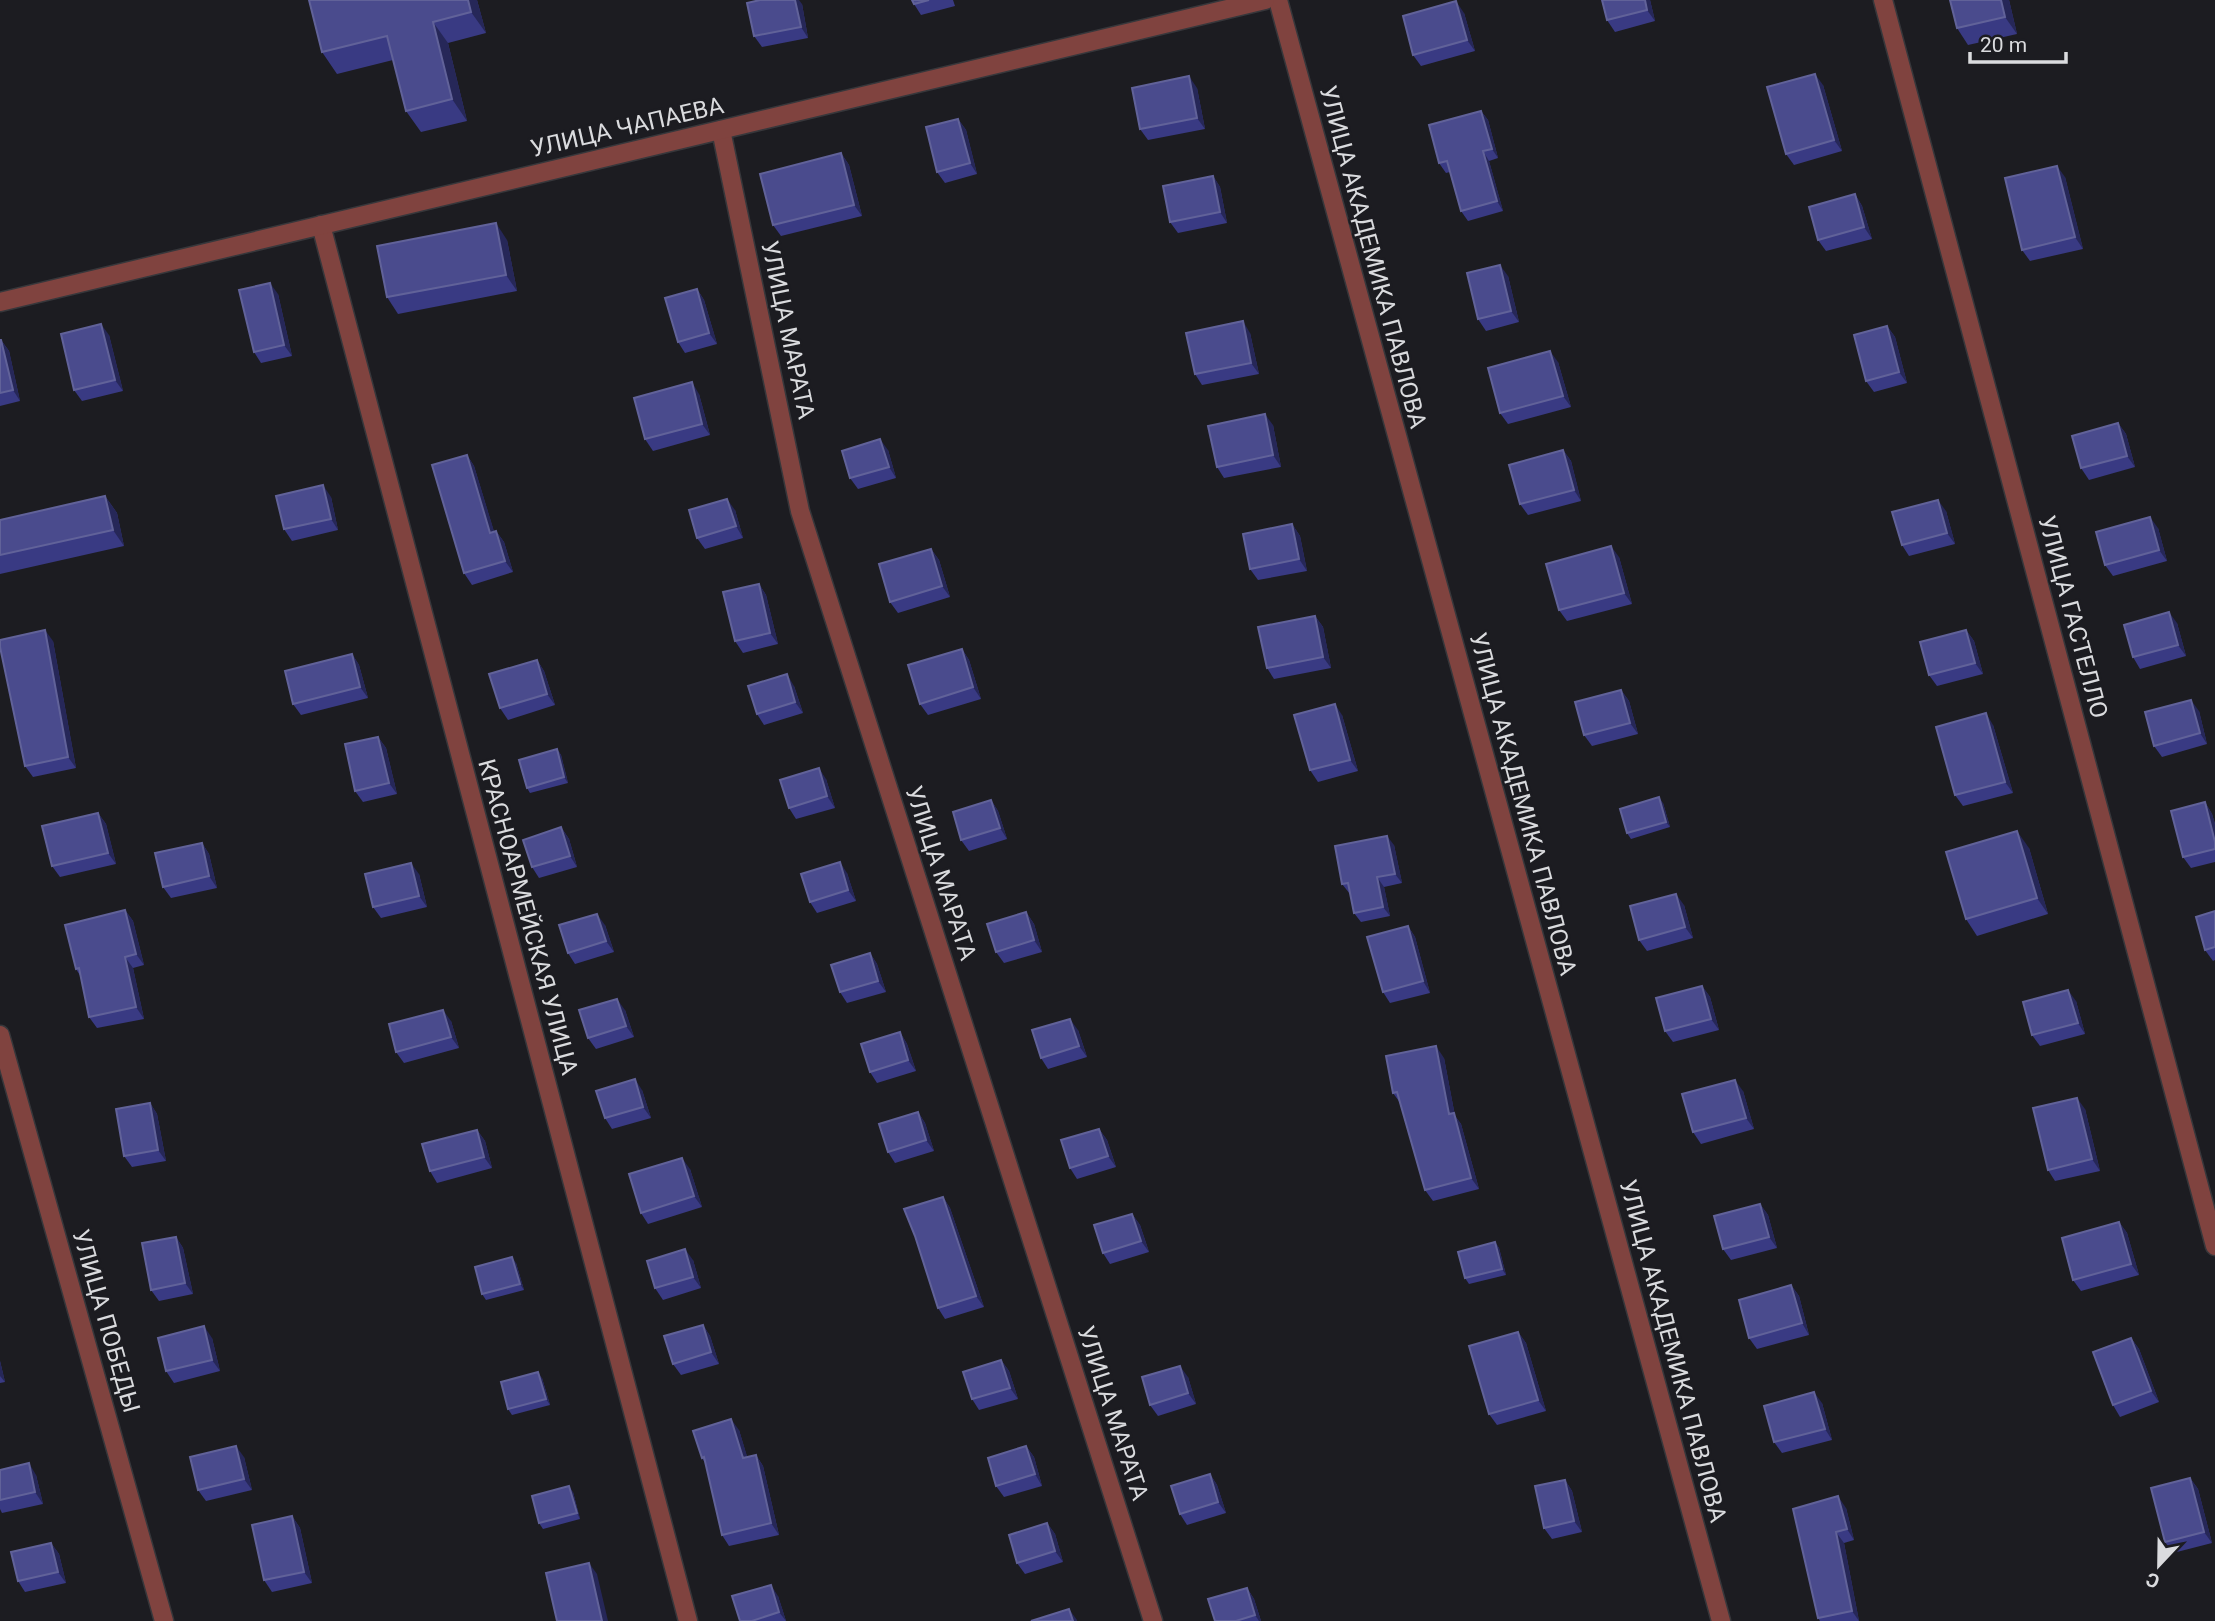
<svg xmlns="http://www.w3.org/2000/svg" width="2215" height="1621" font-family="Roboto,sans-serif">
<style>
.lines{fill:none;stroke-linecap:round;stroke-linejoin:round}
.minor-casing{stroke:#37373b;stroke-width:21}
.minor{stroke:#80433f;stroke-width:18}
.wall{fill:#393a83}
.shaded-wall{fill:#262758}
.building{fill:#4a4b8d;stroke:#616299;stroke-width:2}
.labels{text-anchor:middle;stroke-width:5;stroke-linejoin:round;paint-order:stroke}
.street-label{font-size:24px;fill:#dadbde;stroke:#1c1c21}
</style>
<rect width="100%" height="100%" fill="#1c1c21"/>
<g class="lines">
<defs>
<g id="minor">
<polyline points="1278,0 1721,1621"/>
<polyline points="1883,0 2215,1246"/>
<polyline points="721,130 800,511 1153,1621"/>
<polyline points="321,225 688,1621"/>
<polyline points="0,302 1265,0"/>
<polyline points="0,1035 164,1621"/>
</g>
</defs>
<use href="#minor" class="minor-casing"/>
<use href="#minor" class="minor"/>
</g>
<g class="wall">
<polygon points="309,0 477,0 486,33 448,43 467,121 421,132 406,111 393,60 337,74 322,52"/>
<polygon points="912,0 953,0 955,6 921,15 914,4"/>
<polygon points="1602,0 1650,0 1655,21 1615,32 1607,20"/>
<polygon points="1950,0 2009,0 2017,34 1968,45 1957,28"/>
<polygon points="802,4 808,38 762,47 754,36"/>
<polygon points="1464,13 1475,51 1421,66 1413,55"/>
<polygon points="1823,85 1842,151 1794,165 1786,154"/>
<polygon points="1197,88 1205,129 1148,140 1140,129"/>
<polygon points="1481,111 1488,120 1498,158 1489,161 1503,211 1468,221 1461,211 1450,172 1446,173 1439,163"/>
<polygon points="958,119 966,130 977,174 945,183 937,172"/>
<polygon points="841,153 849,165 862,216 781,236 773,225"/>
<polygon points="1213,176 1220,187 1227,223 1178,233 1170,222"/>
<polygon points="2065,177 2083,249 2030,261 2022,250"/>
<polygon points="1855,194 1862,206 1872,239 1826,251 1818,240"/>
<polygon points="507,240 517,291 398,314 387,297"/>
<polygon points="1508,276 1519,322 1486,331 1478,319"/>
<polygon points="697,289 704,300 717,344 685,353 678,342"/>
<polygon points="278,294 292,356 261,363 254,352"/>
<polygon points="1887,326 1895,337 1907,383 1874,392 1866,381"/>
<polygon points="1250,333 1259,374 1202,385 1195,374"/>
<polygon points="109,335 123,391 82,401 74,390"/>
<polygon points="0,340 1,340 9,351 20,401 0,406"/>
<polygon points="1558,362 1571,407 1508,424 1500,413"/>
<polygon points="699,394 710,435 653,451 645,439"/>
<polygon points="2118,423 2126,434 2135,467 2089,480 2081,468"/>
<polygon points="1273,425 1281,467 1224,478 1217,467"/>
<polygon points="888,450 896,478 858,489 850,478"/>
<polygon points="1563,450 1571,461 1581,501 1528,515 1520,504"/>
<polygon points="467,455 474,466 494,532 496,531 504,542 513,572 472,585 464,573"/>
<polygon points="105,496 117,513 124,546 0,574 0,520"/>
<polygon points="331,497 338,530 292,541 284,529"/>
<polygon points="735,510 743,538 705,549 697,538"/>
<polygon points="1946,511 1955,544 1909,556 1902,545"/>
<polygon points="1292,524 1300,536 1307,571 1258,580 1250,569"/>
<polygon points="2158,528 2167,561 2113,576 2105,565"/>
<polygon points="931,549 939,560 950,597 898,613 890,602"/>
<polygon points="1619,557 1632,604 1567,621 1559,610"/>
<polygon points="759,584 766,595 778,644 743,653 735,641"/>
<polygon points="1315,616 1323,627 1331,668 1274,679 1267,668"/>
<polygon points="2177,623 2186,656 2140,669 2133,657"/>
<polygon points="1966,630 1974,641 1983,674 1937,686 1929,675"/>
<polygon points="53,641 76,768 33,777 25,766"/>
<polygon points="962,649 969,660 981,699 928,715 920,704"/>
<polygon points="352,654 359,665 368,698 301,715 293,704"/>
<polygon points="537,660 544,671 555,705 508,720 500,708"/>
<polygon points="794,686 803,713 764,725 757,714"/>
<polygon points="1621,690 1629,701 1638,734 1592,746 1584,735"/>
<polygon points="2199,711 2207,744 2162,757 2154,746"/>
<polygon points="1342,715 1358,771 1318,782 1310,770"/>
<polygon points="1993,725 2013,793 1963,806 1955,795"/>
<polygon points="378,737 386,748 397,794 363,802 355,791"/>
<polygon points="557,749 561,755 568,783 530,793 527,788"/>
<polygon points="826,779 835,808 796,819 789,808"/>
<polygon points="991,800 998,811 1007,839 969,851 961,840"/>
<polygon points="2205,802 2212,814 2215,824 2215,862 2191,868 2183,857"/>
<polygon points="1663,803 1670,827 1631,839 1627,833"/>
<polygon points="98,813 106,824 116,864 60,877 52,866"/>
<polygon points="561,827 569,839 577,867 539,878 532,867"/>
<polygon points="202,843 209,854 217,888 171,898 163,887"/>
<polygon points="1394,845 1402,883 1384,887 1390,916 1361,922 1354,913 1350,894 1342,884"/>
<polygon points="2029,848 2048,914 1977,936 1966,919"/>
<polygon points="847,873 856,901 817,913 810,902"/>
<polygon points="419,874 427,907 381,918 373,907"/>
<polygon points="1684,905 1693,938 1647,951 1639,940"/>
<polygon points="125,910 133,921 144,965 133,968 144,1019 97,1028 89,1017 81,977 76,969"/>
<polygon points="2215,911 2215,960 2213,961 2205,950"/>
<polygon points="1026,912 1034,924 1042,952 1004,963 996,952"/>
<polygon points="605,925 614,952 575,964 568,953"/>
<polygon points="1408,926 1415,937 1430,993 1390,1003 1383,992"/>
<polygon points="870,953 877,964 886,992 847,1003 840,992"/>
<polygon points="1702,986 1710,997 1719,1030 1673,1042 1665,1031"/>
<polygon points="2076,1001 2085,1034 2040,1046 2032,1035"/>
<polygon points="625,1010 634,1037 596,1049 588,1038"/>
<polygon points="451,1021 459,1048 404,1063 396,1052"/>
<polygon points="1078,1030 1087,1057 1048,1069 1041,1058"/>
<polygon points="900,1032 907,1044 916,1071 877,1083 870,1072"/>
<polygon points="1444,1058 1455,1116 1461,1124 1479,1189 1433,1201 1425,1190 1401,1104 1393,1093"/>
<polygon points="642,1090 651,1118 612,1129 605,1118"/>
<polygon points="1743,1091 1754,1129 1701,1144 1693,1132"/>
<polygon points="150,1103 157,1114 166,1161 132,1167 124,1156"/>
<polygon points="2085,1109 2100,1171 2055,1181 2048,1170"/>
<polygon points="918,1112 925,1123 934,1151 895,1163 888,1152"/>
<polygon points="1099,1129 1107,1140 1116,1167 1077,1179 1070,1168"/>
<polygon points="477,1130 485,1141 492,1168 437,1183 430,1171"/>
<polygon points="690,1169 702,1207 648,1224 641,1213"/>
<polygon points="943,1197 950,1208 984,1307 945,1319 938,1308"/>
<polygon points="1760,1204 1768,1215 1777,1248 1731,1260 1723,1249"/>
<polygon points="1132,1214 1140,1225 1149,1252 1110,1264 1103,1253"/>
<polygon points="2119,1222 2127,1233 2139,1275 2081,1291 2073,1280"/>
<polygon points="176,1237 183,1248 193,1294 159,1301 151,1290"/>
<polygon points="1495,1242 1499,1248 1506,1275 1469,1284 1465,1278"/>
<polygon points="693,1260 701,1288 663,1300 655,1288"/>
<polygon points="516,1263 524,1290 486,1300 482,1294"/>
<polygon points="1791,1285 1799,1296 1809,1335 1757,1349 1749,1338"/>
<polygon points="703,1325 710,1336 719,1364 681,1375 673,1364"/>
<polygon points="1518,1332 1526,1343 1546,1411 1497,1425 1489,1414"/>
<polygon points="212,1338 220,1371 174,1383 166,1371"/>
<polygon points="2131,1338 2139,1349 2159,1402 2120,1417 2113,1405"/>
<polygon points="1001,1360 1009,1371 1018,1399 979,1410 972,1399"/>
<polygon points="0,1361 5,1382 0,1383"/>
<polygon points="1188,1377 1196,1404 1158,1416 1150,1405"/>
<polygon points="542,1378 550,1405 512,1415 508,1409"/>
<polygon points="1822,1403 1832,1440 1782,1453 1774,1442"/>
<polygon points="739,1430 747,1457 756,1455 763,1466 779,1535 729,1546 722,1535 706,1464 702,1458"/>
<polygon points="1026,1446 1034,1457 1042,1486 1004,1497 996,1486"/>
<polygon points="244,1457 252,1490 206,1501 198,1490"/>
<polygon points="0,1470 36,1475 43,1504 2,1513 0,1509"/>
<polygon points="1210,1474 1217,1485 1226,1513 1187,1525 1180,1514"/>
<polygon points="2190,1478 2198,1489 2212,1543 2173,1553 2165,1542"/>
<polygon points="1565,1480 1572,1491 1582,1532 1552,1539 1544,1528"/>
<polygon points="573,1492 580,1519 543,1529 539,1523"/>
<polygon points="1846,1508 1854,1540 1844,1543 1859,1621 1820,1621 1818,1618 1793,1509"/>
<polygon points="292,1516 300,1528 312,1583 272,1592 264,1580"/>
<polygon points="1047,1523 1055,1534 1063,1562 1025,1574 1017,1563"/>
<polygon points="51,1543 59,1554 66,1583 25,1592 18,1581"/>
<polygon points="1247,1588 1254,1599 1261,1621 1215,1621"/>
<polygon points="778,1596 786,1621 740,1621"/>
</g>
<g class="shaded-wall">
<polygon points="468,0 477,0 486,33 471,12"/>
<polygon points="795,0 799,0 802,4 808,38 801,27"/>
<polygon points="1645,0 1650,0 1655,21 1647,10"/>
<polygon points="2001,0 2009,0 2017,34 2005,17"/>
<polygon points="1456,1 1464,13 1475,51 1467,40"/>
<polygon points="433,22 448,43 467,121 452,99"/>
<polygon points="1815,74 1823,85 1842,151 1834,140"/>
<polygon points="1189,76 1197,88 1205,129 1197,118"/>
<polygon points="1481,111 1488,120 1498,158 1492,149"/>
<polygon points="958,119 966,130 977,174 970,163"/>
<polygon points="1483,151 1489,161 1503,211 1497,201"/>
<polygon points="841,153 849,165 862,216 854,205"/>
<polygon points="2057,166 2065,177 2083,249 2075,237"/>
<polygon points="1213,176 1220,187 1227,223 1220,212"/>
<polygon points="1855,194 1862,206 1872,239 1864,227"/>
<polygon points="496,223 507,240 517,291 506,275"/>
<polygon points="1500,265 1508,276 1519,322 1511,311"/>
<polygon points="270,283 278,294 292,356 284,345"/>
<polygon points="697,289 704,300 717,344 709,333"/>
<polygon points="1243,321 1250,333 1259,374 1251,363"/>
<polygon points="101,324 109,335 123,391 115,380"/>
<polygon points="1887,326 1895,337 1907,383 1899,372"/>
<polygon points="1,340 9,351 20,401 13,390"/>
<polygon points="1550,351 1558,362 1571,407 1563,396"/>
<polygon points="692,382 699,394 710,435 702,424"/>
<polygon points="1265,414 1273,425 1281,467 1273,455"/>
<polygon points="2118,423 2126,434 2135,467 2127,456"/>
<polygon points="880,439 888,450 896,478 889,467"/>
<polygon points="1563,450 1571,461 1581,501 1574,490"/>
<polygon points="467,455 474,466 498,544 490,533"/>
<polygon points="323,485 331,497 338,530 331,519"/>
<polygon points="105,496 117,513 124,546 113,530"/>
<polygon points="727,499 735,510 743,538 736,526"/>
<polygon points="1938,500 1946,511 1955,544 1947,533"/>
<polygon points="2150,517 2158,528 2167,561 2159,550"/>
<polygon points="1292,524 1300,536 1307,571 1299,559"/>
<polygon points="496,531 504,542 513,572 505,561"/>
<polygon points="1611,546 1619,557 1632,604 1624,593"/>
<polygon points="931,549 939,560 950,597 942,586"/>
<polygon points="759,584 766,595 778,644 770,633"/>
<polygon points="2169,612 2177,623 2186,656 2178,645"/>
<polygon points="1315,616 1323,627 1331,668 1323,657"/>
<polygon points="45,630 53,641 76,768 68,757"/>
<polygon points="1966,630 1974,641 1983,674 1975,663"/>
<polygon points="962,649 969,660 981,699 973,687"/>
<polygon points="352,654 359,665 368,698 360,687"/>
<polygon points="537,660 544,671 555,705 547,694"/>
<polygon points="787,674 794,686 803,713 795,702"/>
<polygon points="1621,690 1629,701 1638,734 1630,723"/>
<polygon points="2191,700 2199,711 2207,744 2200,733"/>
<polygon points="1335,704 1342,715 1358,771 1350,760"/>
<polygon points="1986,713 1993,725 2013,793 2005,782"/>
<polygon points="378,737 386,748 397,794 389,783"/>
<polygon points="557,749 561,755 568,783 564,777"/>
<polygon points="819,768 826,779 835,808 827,796"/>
<polygon points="1659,797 1663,803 1670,827 1666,822"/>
<polygon points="991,800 998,811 1007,839 1000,828"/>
<polygon points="2205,802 2212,814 2215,824 2215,842"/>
<polygon points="98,813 106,824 116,864 108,853"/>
<polygon points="561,827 569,839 577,867 570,856"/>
<polygon points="2017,831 2029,848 2048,914 2037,898"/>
<polygon points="1387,836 1394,845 1402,883 1395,874"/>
<polygon points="202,843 209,854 217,888 209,876"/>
<polygon points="840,862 847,873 856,901 848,890"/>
<polygon points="411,863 419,874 427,907 419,896"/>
<polygon points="1377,877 1384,887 1390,916 1383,907"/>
<polygon points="1676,894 1684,905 1693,938 1685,927"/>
<polygon points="125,910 133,921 144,965 136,954"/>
<polygon points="1026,912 1034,924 1042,952 1034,940"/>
<polygon points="597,914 605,925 614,952 606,941"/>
<polygon points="1408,926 1415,937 1430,993 1423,981"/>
<polygon points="870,953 877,964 886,992 878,981"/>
<polygon points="125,957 133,968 144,1019 136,1007"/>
<polygon points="1702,986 1710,997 1719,1030 1711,1019"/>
<polygon points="2068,990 2076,1001 2085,1034 2078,1023"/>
<polygon points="617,999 625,1010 634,1037 626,1026"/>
<polygon points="443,1010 451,1021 459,1048 451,1037"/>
<polygon points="1070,1019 1078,1030 1087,1057 1079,1046"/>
<polygon points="900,1032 907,1044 916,1071 908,1060"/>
<polygon points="1436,1046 1444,1058 1455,1116 1461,1124 1479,1189 1471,1178 1449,1114"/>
<polygon points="635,1079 642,1090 651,1118 643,1107"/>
<polygon points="1735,1080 1743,1091 1754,1129 1746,1118"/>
<polygon points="2077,1098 2085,1109 2100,1171 2092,1159"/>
<polygon points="150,1103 157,1114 166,1161 158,1150"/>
<polygon points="918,1112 925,1123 934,1151 926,1140"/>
<polygon points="1099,1129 1107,1140 1116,1167 1108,1156"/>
<polygon points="477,1130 485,1141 492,1168 484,1157"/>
<polygon points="682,1158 690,1169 702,1207 694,1196"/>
<polygon points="943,1197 950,1208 984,1307 976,1296"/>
<polygon points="1760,1204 1768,1215 1777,1248 1769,1237"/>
<polygon points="1132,1214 1140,1225 1149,1252 1141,1241"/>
<polygon points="2119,1222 2127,1233 2139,1275 2131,1264"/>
<polygon points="176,1237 183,1248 193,1294 185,1283"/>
<polygon points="1495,1242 1499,1248 1506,1275 1502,1269"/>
<polygon points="685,1249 693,1260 701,1288 693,1277"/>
<polygon points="512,1257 516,1263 524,1290 520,1284"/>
<polygon points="1791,1285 1799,1296 1809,1335 1802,1323"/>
<polygon points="703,1325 710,1336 719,1364 711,1352"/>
<polygon points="204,1326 212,1338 220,1371 212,1360"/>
<polygon points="1518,1332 1526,1343 1546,1411 1538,1400"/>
<polygon points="2131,1338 2139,1349 2159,1402 2151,1391"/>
<polygon points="1001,1360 1009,1371 1018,1399 1010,1388"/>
<polygon points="0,1361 5,1382 0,1376"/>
<polygon points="1180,1366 1188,1377 1196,1404 1188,1393"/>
<polygon points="538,1372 542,1378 550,1405 546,1399"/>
<polygon points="1814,1392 1822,1403 1832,1440 1825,1429"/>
<polygon points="731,1419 739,1430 751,1469 743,1458"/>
<polygon points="236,1446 244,1457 252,1490 244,1479"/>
<polygon points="1026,1446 1034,1457 1042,1486 1035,1474"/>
<polygon points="756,1455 763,1466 779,1535 771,1523"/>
<polygon points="29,1463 36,1475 43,1504 35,1492"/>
<polygon points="1210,1474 1217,1485 1226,1513 1218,1502"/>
<polygon points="2190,1478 2198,1489 2212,1543 2204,1532"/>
<polygon points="1565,1480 1572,1491 1582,1532 1574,1521"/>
<polygon points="569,1486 573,1492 580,1519 577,1513"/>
<polygon points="1838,1496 1846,1508 1854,1540 1847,1529"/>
<polygon points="292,1516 300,1528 312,1583 304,1572"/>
<polygon points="1047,1523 1055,1534 1063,1562 1055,1551"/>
<polygon points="1836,1532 1844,1543 1859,1621 1852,1611"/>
<polygon points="51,1543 59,1554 66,1583 58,1572"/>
<polygon points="589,1563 597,1574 608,1621 602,1621"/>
<polygon points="771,1585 778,1596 786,1621 779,1612"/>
<polygon points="1247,1588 1254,1599 1261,1621 1259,1621 1255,1615"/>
<polygon points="1069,1609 1077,1620 1077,1621 1073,1621"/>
</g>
<g class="building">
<polygon points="309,0 468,0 471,12 433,22 452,99 406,111 387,36 322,52"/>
<polygon points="760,0 795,0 801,27 754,36 747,3"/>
<polygon points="912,0 929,0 914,4"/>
<polygon points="1602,0 1645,0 1647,10 1607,20"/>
<polygon points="1950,0 2001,0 2005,17 1957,28"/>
<polygon points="1456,1 1467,40 1413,55 1403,16"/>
<polygon points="1815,74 1834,140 1786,154 1767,87"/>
<polygon points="1189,76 1197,118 1140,129 1132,88"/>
<polygon points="1481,111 1492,149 1483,151 1497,201 1461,211 1447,161 1439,163 1429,125"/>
<polygon points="958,119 970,163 937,172 926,127"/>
<polygon points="841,153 854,205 773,225 760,174"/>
<polygon points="2057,166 2075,237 2022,250 2005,178"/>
<polygon points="1213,176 1220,212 1170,222 1163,186"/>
<polygon points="1855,194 1864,227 1818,240 1809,207"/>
<polygon points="496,223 506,275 387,297 377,246"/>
<polygon points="1500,265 1511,311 1478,319 1467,273"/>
<polygon points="270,283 284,345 254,352 239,290"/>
<polygon points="697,289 709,333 678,342 665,298"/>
<polygon points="1243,321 1251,363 1195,374 1186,333"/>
<polygon points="101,324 115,380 74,390 61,334"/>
<polygon points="1887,326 1899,372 1866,381 1854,335"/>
<polygon points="0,340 1,340 13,390 0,393"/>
<polygon points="1550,351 1563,396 1500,413 1488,368"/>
<polygon points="692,382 702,424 645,439 634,398"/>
<polygon points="1265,414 1273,455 1217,467 1208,426"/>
<polygon points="2118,423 2127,456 2081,468 2072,436"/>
<polygon points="880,439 889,467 850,478 842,451"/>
<polygon points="1563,450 1574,490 1520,504 1509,465"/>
<polygon points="467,455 490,533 496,531 505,561 464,573 432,465"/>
<polygon points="323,485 331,519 284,529 276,496"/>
<polygon points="105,496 113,530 0,555 0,520"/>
<polygon points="727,499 736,526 697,538 689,510"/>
<polygon points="1938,500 1947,533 1902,545 1892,512"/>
<polygon points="2150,517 2159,550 2105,565 2096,532"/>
<polygon points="1292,524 1299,559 1250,569 1243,534"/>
<polygon points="1611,546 1624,593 1559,610 1546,564"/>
<polygon points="931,549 942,586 890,602 879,564"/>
<polygon points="759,584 770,633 735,641 723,592"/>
<polygon points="2169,612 2178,645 2133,657 2124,625"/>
<polygon points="1315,616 1323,657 1267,668 1258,627"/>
<polygon points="45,630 68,757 25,766 0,647 0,640"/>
<polygon points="1966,630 1975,663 1929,675 1920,642"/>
<polygon points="962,649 973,687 920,704 908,665"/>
<polygon points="352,654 360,687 293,704 285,671"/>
<polygon points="537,660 547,694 500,708 489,674"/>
<polygon points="787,674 795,702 757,714 748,686"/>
<polygon points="1621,690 1630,723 1584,735 1575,702"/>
<polygon points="2191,700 2200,733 2154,746 2145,712"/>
<polygon points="1335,704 1350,760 1310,770 1294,715"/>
<polygon points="1986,713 2005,782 1955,795 1936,727"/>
<polygon points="378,737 389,783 355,791 345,744"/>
<polygon points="557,749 564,777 527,788 519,760"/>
<polygon points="819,768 827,796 789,808 780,780"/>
<polygon points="1659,797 1666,822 1627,833 1620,809"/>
<polygon points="991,800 1000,828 961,840 953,812"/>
<polygon points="2205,802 2215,842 2215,849 2183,857 2171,811"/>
<polygon points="98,813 108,853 52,866 42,826"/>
<polygon points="561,827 570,856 532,867 523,840"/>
<polygon points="2017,831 2037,898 1966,919 1946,852"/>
<polygon points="1387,836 1395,874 1377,877 1383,907 1354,913 1348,883 1342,884 1335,846"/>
<polygon points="202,843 209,876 163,887 155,853"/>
<polygon points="840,862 848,890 810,902 801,874"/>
<polygon points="411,863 419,896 373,907 365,874"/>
<polygon points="1676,894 1685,927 1639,940 1630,906"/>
<polygon points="125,910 136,954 125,957 136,1007 89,1017 79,968 76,969 65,925"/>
<polygon points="2215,911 2215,947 2205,950 2196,917"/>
<polygon points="1026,912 1034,940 996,952 987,924"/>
<polygon points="597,914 606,941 568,953 559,925"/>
<polygon points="1408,926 1423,981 1383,992 1367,937"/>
<polygon points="870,953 878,981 840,992 831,965"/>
<polygon points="1702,986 1711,1019 1665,1031 1656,998"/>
<polygon points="2068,990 2078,1023 2032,1035 2023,1002"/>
<polygon points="617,999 626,1026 588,1038 579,1010"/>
<polygon points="443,1010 451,1037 396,1052 389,1024"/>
<polygon points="1070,1019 1079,1046 1041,1058 1032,1030"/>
<polygon points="900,1032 908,1060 870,1072 861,1044"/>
<polygon points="1436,1046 1449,1114 1454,1113 1471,1178 1425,1190 1397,1092 1393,1093 1386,1056"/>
<polygon points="635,1079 643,1107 605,1118 596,1091"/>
<polygon points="1735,1080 1746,1118 1693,1132 1682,1094"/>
<polygon points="2077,1098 2092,1159 2048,1170 2033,1108"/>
<polygon points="150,1103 158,1150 124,1156 116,1109"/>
<polygon points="918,1112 926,1140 888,1152 879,1124"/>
<polygon points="1099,1129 1108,1156 1070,1168 1061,1140"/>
<polygon points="477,1130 484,1157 430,1171 422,1144"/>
<polygon points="682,1158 694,1196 641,1213 629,1174"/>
<polygon points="943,1197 976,1296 938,1308 915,1236 904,1209"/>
<polygon points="1760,1204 1769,1237 1723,1249 1714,1216"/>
<polygon points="1132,1214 1141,1241 1103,1253 1094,1225"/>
<polygon points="2119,1222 2131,1264 2073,1280 2062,1238"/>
<polygon points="176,1237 185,1283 151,1290 142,1243"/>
<polygon points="1495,1242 1502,1269 1465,1278 1458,1252"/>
<polygon points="685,1249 693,1277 655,1288 647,1261"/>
<polygon points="512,1257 520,1284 482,1294 475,1267"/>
<polygon points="1791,1285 1802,1323 1749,1338 1739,1300"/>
<polygon points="703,1325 711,1352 673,1364 664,1336"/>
<polygon points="204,1326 212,1360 166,1371 158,1338"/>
<polygon points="1518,1332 1538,1400 1489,1414 1469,1346"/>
<polygon points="2131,1338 2151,1391 2113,1405 2093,1352"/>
<polygon points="1001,1360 1010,1388 972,1399 963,1372"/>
<polygon points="1180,1366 1188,1393 1150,1405 1142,1377"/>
<polygon points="538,1372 546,1399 508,1409 501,1382"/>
<polygon points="1814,1392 1825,1429 1774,1442 1764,1406"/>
<polygon points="731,1419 743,1458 756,1455 771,1523 722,1535 704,1457 702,1458 693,1431"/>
<polygon points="236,1446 244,1479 198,1490 190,1457"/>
<polygon points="1026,1446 1035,1474 996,1486 988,1458"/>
<polygon points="29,1463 35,1492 0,1500 0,1470"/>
<polygon points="1210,1474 1218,1502 1180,1514 1171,1486"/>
<polygon points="2190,1478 2204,1532 2165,1542 2151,1488"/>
<polygon points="1565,1480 1574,1521 1544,1528 1535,1486"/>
<polygon points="569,1486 577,1513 539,1523 532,1496"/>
<polygon points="1838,1496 1847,1529 1836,1532 1852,1611 1818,1618 1793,1509"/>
<polygon points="292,1516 304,1572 264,1580 252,1525"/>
<polygon points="1047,1523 1055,1551 1017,1563 1009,1535"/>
<polygon points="51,1543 58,1572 18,1581 11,1552"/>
<polygon points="589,1563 602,1621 557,1621 546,1573"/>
<polygon points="771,1585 779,1612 752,1621 740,1621 732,1596"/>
<polygon points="1247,1588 1255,1615 1236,1621 1215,1621 1208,1599"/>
<polygon points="1069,1609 1073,1621 1031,1621"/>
</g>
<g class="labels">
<g class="street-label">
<text transform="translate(627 127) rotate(-13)" y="8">УЛИЦА ЧАПАЕВА</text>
<text transform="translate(1373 257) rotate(75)" y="8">УЛИЦА АКАДЕМИКА ПАВЛОВА</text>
<text transform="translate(788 330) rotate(78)" y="8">УЛИЦА МАРАТА</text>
<text transform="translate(2073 617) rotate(75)" y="8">УЛИЦА ГАСТЕЛЛО</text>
<text transform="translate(1523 804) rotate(75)" y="8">УЛИЦА АКАДЕМИКА ПАВЛОВА</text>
<text transform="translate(941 873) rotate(72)" y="8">УЛИЦА МАРАТА</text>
<text transform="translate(528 917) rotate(75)" y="8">КРАСНОАРМЕЙСКАЯ УЛИЦА</text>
<text transform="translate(106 1321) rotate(74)" y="8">УЛИЦА ПОБЕДЫ</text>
<text transform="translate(1673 1351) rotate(75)" y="8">УЛИЦА АКАДЕМИКА ПАВЛОВА</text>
<text transform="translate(1113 1413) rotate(72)" y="8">УЛИЦА МАРАТА</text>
</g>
</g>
<g transform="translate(2159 1565) rotate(202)" stroke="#1c1c21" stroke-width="5" paint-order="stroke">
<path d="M0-5L12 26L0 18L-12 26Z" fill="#dadbde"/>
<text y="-10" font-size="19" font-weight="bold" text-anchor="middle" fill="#dadbde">С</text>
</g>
<path d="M1970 52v10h96v-10" fill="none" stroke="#dadbde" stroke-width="3.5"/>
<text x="1980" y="52" font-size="21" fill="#dadbde" stroke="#1c1c21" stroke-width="5" paint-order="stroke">20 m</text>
</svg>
